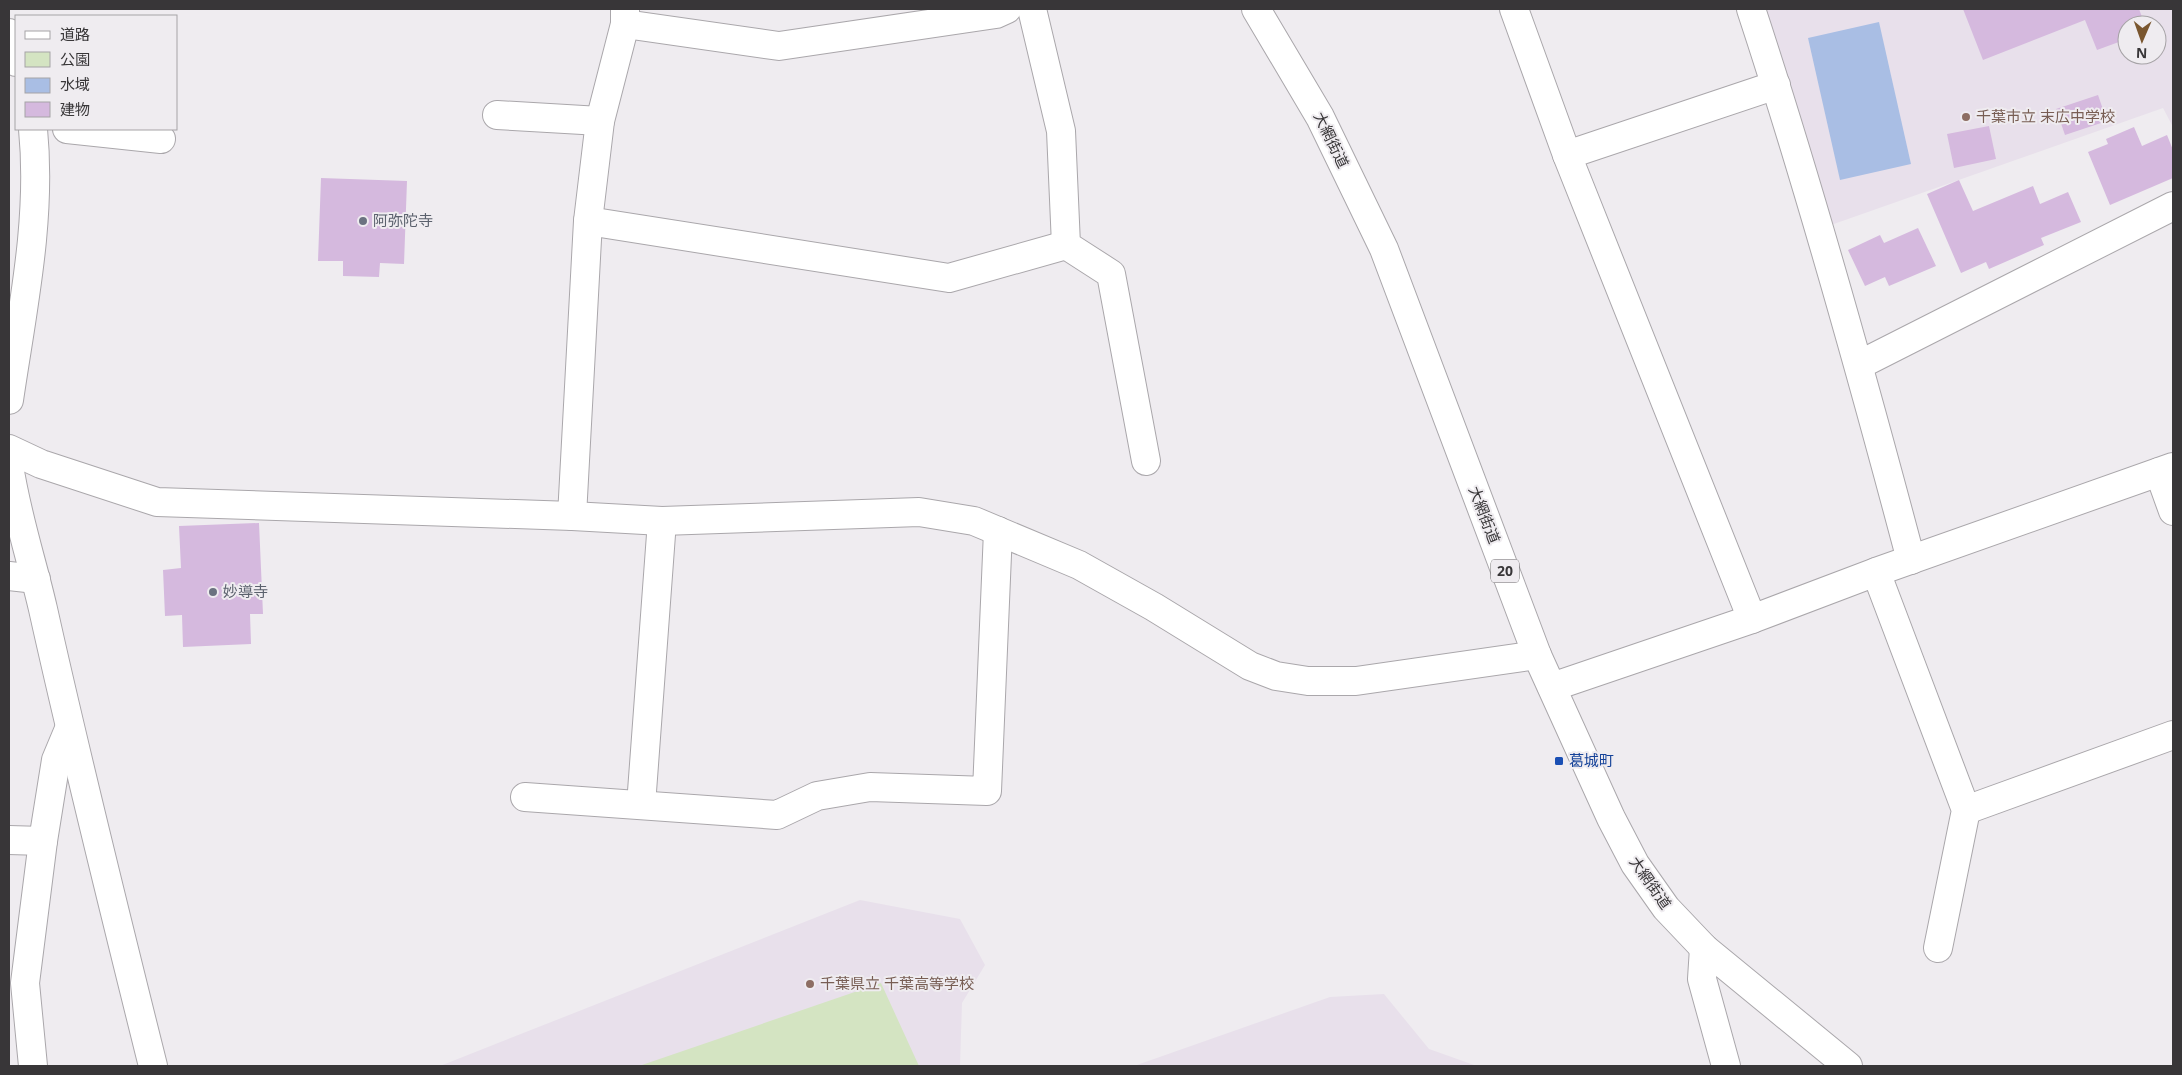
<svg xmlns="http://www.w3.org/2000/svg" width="2182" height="1075" font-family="'Open Sans','Noto Sans JP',sans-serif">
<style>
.built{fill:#e8e0eb;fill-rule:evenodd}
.green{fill:#d4e4c2}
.water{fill:#a9bee4}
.building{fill:#d5b9de}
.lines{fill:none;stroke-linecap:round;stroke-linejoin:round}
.minor-casing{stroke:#aaa7ab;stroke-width:30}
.major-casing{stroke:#aaa7ab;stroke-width:30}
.minor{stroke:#fff;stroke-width:28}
.major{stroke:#fff;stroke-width:28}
.education-dot{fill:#8d6e63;stroke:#efecf0;stroke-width:2}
.worship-dot{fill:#6b7280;stroke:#efecf0;stroke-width:2}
.transit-dot{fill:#1a4fb4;stroke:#efecf0;stroke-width:2}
.labels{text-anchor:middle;stroke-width:4;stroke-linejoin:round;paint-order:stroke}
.shield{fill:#efecf0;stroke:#6f6d6f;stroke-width:1}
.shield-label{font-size:14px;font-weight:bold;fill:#383638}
.education-label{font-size:15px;fill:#785e54;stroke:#efecf0;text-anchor:start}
.street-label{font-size:15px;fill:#383638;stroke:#efecf0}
.worship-label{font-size:15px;fill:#5b616d;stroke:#efecf0;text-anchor:start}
.transit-label{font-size:15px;fill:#164399;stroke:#efecf0;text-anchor:start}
</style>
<rect width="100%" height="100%" fill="#efecf0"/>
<g class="built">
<path d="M 1761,9 L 2173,9 L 2173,127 L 2163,108 L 1831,225 ZM 2127,25 L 2157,25 L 2157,55 L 2127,55 Z"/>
<polygon points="860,900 960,919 985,965 962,1003 960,1066 440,1066"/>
<polygon points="1384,994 1429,1049 1477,1066 1134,1066 1330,997"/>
</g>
<polygon class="green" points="881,983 919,1066 639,1066"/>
<polygon class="water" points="1879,22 1911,164 1840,180 1808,38"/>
<g class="building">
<polygon points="1963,9 2139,9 2145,25 2127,25 2127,39 2097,50 2085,20 1983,60"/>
<polygon points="2098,95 2107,121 2065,135 2056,109"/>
<polygon points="1989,126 1996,159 1954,168 1947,134"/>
<polygon points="2134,127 2142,146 2167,135 2173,150 2173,178 2110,205 2088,152 2108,144 2106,139"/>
<polygon points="321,178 407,181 404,264 380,263 379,277 343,276 343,261 318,261"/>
<polygon points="1959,180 1973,211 2033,186 2040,204 2068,192 2081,222 2041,238 2044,245 1989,269 1986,262 1961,273 1927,194"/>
<polygon points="1918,228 1936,266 1889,286 1885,277 1865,286 1848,250 1880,235 1884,243"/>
<polygon points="259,523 263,614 250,614 251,644 183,647 182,615 165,616 163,570 181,568 179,526"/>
</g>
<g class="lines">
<defs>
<g id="minor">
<polyline points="1032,9 1061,131 1066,245 1111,274 1146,461"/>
<polyline points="1514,9 1567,155 1752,619"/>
<path d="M 1751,9 C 1811,191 1862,375 1911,560"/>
<polyline points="625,24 779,46 996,14 1007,9"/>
<polyline points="9,33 16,62"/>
<polyline points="497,115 600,121"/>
<polyline points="67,129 161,139"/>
<polyline points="1567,155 1776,85"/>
<polyline points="588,221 949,278 1066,245"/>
<polyline points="1859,365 2173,206"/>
<path d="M 9,400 C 22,311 42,220 33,129"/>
<polyline points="9,449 41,464 157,502 572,516 662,521 919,512 974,521 1079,565 1154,607 1250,666 1276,676 1308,681 1356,681 1537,655"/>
<path d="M 9,465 C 16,514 32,561 43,609 C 77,762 115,914 153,1066"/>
<polyline points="2159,472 2173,511"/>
<polyline points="572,516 588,221 600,121 625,24 625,9"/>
<polyline points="1876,572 1966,810 1938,948"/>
<polyline points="9,576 36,579"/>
<polyline points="1552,687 1752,619 1876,572 2173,467"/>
<polyline points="525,797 777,815 817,796 870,787 987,791 998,531"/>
<polyline points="641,805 662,521"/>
<polyline points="1966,810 2173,735"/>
<polyline points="9,840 43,841"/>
<polyline points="1704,948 1702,979 1726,1066"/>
<polyline points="33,1066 25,983 43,841 56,760 69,729"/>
</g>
<polyline id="major" points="1256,9 1320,117 1384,249 1537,655 1611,818 1635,864 1666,908 1704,948 1848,1066"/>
</defs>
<use href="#minor" class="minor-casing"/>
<use href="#major" class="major-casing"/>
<use href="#minor" class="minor"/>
<use href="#major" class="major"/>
</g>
<g class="education-dot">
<circle cx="1966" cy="117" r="5"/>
<circle cx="810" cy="984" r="5"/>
</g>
<g class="worship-dot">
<circle cx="363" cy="221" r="5"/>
<circle cx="213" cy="592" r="5"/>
</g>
<rect class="transit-dot" x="1554" y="756" width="10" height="10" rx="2.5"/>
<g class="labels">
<rect class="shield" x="1491" y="559.5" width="28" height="23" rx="4"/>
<g class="shield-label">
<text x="1505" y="576">20</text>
</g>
<g class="education-label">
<text x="1976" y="122">千葉市立 末広中学校</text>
<text x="820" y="989">千葉県立 千葉高等学校</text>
</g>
<g class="street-label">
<text transform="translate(1331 140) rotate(64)" y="5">大網街道</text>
<text transform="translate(1484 515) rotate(69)" y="5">大網街道</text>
<text transform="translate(1650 883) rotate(55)" y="5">大網街道</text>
</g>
<g class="worship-label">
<text x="373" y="226">阿弥陀寺</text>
<text x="223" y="597">妙導寺</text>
</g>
<g class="transit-label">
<text x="1569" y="766">葛城町</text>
</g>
</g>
<rect width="2182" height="1075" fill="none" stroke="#383638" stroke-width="20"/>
<rect x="15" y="15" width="162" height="115" fill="#efecf0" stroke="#a6a3a6"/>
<rect x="25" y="31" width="25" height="8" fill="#ffffff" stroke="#a6a3a6"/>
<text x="60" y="40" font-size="15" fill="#383638">道路</text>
<rect x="25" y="52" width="25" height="15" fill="#d4e4c2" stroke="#a6a3a6"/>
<text x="60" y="65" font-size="15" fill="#383638">公園</text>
<rect x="25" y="78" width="25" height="15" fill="#a9bee4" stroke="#a6a3a6"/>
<text x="60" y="90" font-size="15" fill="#383638">水域</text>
<rect x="25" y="102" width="25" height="15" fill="#d5b9de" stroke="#a6a3a6"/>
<text x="60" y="115" font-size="15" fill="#383638">建物</text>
<g transform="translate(2142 40) rotate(182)"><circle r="24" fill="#efecf0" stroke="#a6a3a6"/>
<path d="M0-4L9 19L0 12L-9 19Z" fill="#7a562f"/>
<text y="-8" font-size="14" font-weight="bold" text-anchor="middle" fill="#383638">N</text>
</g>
</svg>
